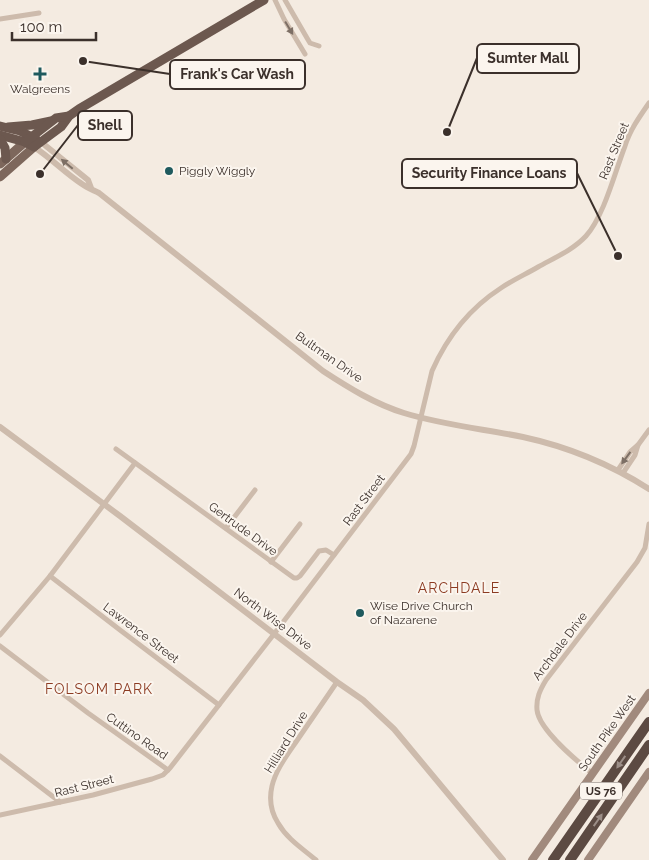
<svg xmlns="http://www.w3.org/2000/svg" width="649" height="860" font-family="Raleway,sans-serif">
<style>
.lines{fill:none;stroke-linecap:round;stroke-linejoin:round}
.minor{stroke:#cdbbac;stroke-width:5}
.tertiary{stroke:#cdbbac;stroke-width:6}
.secondary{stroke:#a18a7d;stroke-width:8}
.primary{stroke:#7d675c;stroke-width:9}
.trunk{stroke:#6c584f;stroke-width:9}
.motorway{stroke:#5c4a42;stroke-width:10}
.oneway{fill:#7d6f65}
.oneway2{fill:#9c8e87}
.poi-dot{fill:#1f5a5e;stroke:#fbf5ee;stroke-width:2}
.labels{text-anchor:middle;stroke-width:4;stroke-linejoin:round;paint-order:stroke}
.shield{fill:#fbf5ee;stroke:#756b66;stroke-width:1}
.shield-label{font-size:11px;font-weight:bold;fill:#3b302b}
.poi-label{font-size:12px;fill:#3b302b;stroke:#fbf5ee;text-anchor:start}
.street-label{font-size:12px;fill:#3b302b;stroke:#fbf5ee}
.neighbourhood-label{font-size:14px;letter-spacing:1px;fill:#8c3b22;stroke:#fbf5ee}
.leader{fill:none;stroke:#3b302b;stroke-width:2}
.callout-dot{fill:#3b302b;stroke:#fbf5ee;stroke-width:2}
.callout{fill:#fbf5ee;stroke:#3b302b;stroke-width:2}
.callout-label{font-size:14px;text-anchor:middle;font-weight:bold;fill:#3b302b}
</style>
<rect width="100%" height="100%" fill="#f4ebe1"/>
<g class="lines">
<g class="minor">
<polyline points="275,0 284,19 305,54"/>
<polyline points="285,0 307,38 310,43 319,46"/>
<polyline points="0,19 39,13"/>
<polyline points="638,445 649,430"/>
<polyline points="116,449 294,578 297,578 300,576 319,551 326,550 334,555"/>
<polyline points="618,470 630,452 638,445 635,455 623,473"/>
<polyline points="226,528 255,490"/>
<polyline points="271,562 300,524"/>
<polyline points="50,576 120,630 219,705"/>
<polyline points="0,635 50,576 135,463"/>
<polyline points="0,646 88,713 168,770"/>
<polyline points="0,756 60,802"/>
<path d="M 593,774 C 577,761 539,730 537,710 C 536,698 540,690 546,680 L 637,562 L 645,548 L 649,524"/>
<path d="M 0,815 L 93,795 L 152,779 L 163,775 L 170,768 L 274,634 L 411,454 L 414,446 L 432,371 C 447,337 470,308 501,288 C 513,280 526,274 538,267 C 554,258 573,250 586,236 C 604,216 615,172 625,146 C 630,130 640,116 649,103"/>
<path d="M 316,860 C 303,849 287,839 278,823 C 271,812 269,799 272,786 C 276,769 288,754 298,739 C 311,720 324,701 337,682"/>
</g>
<g class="tertiary">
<polyline points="41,142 88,180 91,188"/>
<path d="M 34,147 C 51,158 65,173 82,184 C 87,188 93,190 99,193 L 323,371 C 349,388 375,404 404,413 C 443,425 484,429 523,437 C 569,447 610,464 649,489"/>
<polyline points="0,427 120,516 337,682 363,700 394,729 503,860"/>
</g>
<g class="secondary">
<polyline points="532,860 649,693"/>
<polyline points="588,860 649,772"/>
</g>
<g class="primary">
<polyline points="0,164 25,142"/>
<polyline points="0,177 34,147"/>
</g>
<g class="trunk">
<polyline points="0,126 20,131 36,139"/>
<polyline points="8,127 32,125 51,121"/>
<polyline points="0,135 25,142 34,147 61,127 69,116 79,109 264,0"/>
<polyline points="0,139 5,148 6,159"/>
<polyline points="25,142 56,118 69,116"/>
</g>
<g class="motorway">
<polyline points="553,860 649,722"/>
<polyline points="570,860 649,745"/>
</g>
</g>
<defs><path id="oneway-solid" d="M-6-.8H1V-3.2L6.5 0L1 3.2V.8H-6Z" transform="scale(1.25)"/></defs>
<g class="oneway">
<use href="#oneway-solid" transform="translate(289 28) rotate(59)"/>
<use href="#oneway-solid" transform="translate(67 164) rotate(-140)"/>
<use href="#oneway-solid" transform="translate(626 458) rotate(126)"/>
</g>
<g class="oneway2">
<use href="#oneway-solid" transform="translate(621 762) rotate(125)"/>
<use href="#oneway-solid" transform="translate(598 820) rotate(-55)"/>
</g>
<g class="poi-dot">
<path d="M37.5 66.5h5v5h5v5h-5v5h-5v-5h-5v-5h5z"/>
<circle cx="169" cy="171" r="5"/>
<circle cx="360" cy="613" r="5"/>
</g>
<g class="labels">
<rect class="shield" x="580" y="782.5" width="42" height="17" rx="4"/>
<g class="shield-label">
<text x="601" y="795">US 76</text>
</g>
<g class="poi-label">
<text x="40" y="93" text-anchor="middle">Walgreens</text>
<text x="179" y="175">Piggly Wiggly</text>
<text x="370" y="610">Wise Drive Church<tspan x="370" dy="14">of Nazarene</tspan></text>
</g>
<g class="street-label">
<text transform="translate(614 151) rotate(-68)" y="4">Rast Street</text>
<text transform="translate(329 357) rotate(35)" y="4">Bultman Drive</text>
<text transform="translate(364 500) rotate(-53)" y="4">Rast Street</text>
<text transform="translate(243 529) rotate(36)" y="4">Gertrude Drive</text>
<text transform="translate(273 619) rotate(37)" y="4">North Wise Drive</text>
<text transform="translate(141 633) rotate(37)" y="4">Lawrence Street</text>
<text transform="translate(560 646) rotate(-53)" y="4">Archdale Drive</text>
<text transform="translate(607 733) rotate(-55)" y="4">South Pike West</text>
<text transform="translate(137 736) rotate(35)" y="4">Cuttino Road</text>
<text transform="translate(286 742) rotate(-58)" y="4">Hilliard Drive</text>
<text transform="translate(84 786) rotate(-14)" y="4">Rast Street</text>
</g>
<g class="neighbourhood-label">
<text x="459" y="593">ARCHDALE</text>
<text x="99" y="694">FOLSOM PARK</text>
</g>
</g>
<path class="leader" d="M447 132L477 58M83 61L170 74M40 174L78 125M618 256L577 173"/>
<g class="callout-dot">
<circle cx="447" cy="132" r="5"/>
<circle cx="83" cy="61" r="5"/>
<circle cx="40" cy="174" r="5"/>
<circle cx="618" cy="256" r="5"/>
</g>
<g class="callout">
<rect x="477" y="44" width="102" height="29" rx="5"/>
<rect x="170" y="60" width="135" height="29" rx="5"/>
<rect x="78" y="111" width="54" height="29" rx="5"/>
<rect x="402" y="159" width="175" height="29" rx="5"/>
</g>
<g class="callout-label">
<text x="528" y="63">Sumter Mall</text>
<text x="237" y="79">Frank's Car Wash</text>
<text x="105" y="130">Shell</text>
<text x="489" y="178">Security Finance Loans</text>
</g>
<path d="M12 32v8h84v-8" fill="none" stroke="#3b302b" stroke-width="2.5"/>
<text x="20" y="32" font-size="15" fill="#3b302b" stroke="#fbf5ee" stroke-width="4" paint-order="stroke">100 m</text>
</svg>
